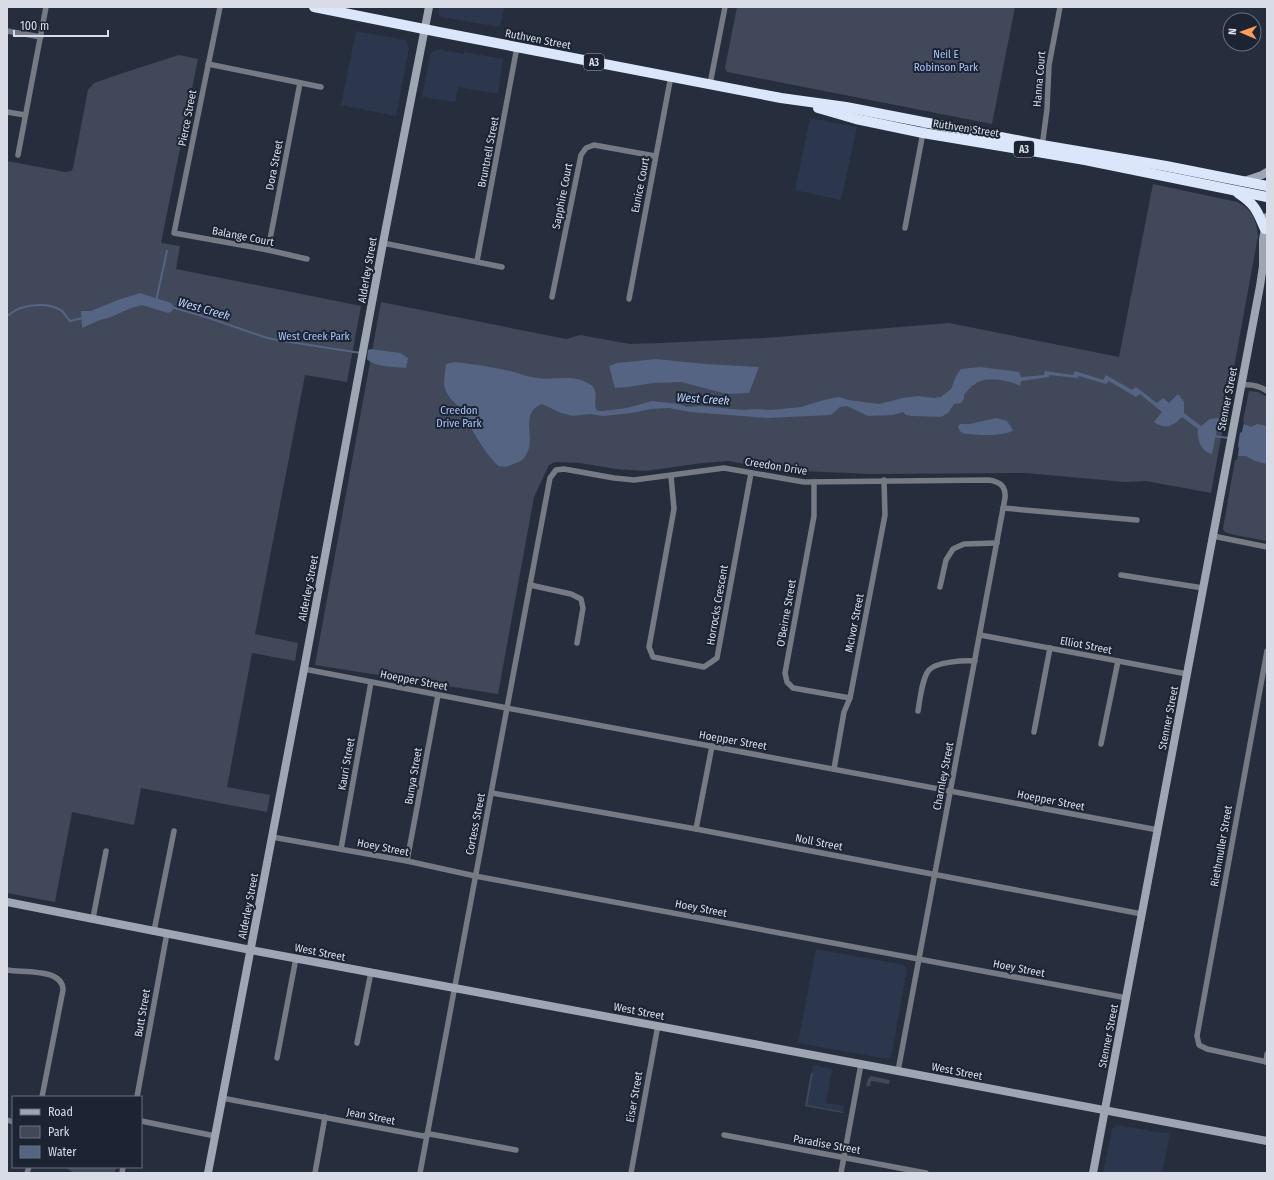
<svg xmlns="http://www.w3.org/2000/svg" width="1274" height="1180" font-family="'Fira Sans Condensed',sans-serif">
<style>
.built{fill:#2c374d}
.green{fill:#40485a}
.water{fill:#556482}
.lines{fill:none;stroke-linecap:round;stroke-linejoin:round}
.stream{stroke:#556482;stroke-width:2}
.street{stroke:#767a83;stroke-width:5.5}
.secondary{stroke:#9fa6b3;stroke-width:8}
.highway{stroke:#dbe6fb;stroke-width:10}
.labels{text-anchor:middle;stroke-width:4;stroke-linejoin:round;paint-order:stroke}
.shield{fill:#1c2434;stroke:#9fa5b1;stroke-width:1}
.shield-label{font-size:10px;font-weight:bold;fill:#d7dce7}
.street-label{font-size:11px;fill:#d7dce7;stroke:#1c2434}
.park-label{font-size:11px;fill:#a9c4fa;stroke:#1c2434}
.water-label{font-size:12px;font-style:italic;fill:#bcd2fe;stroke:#1c2434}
</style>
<rect width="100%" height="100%" fill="#262e3e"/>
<g class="built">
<polygon points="439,7 504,7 500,27 441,17 438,13"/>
<polygon points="356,31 405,40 409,48 396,116 341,105"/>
<polygon points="437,49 464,54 464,52 503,59 498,94 458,87 455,102 422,97 430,54"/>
<polygon points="810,118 857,127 841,200 795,190"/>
<polygon points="816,949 904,965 907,970 891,1057 887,1059 798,1043"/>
<polygon points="813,1065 832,1069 826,1103 844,1106 843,1113 805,1106"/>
<polygon points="1117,1125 1157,1132 1170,1133 1162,1173 1103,1173 1112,1129"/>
</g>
<g class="green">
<polygon points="737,7 1015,7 992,124 727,72 725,68"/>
<polygon points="179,55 198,59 161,243 180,246 176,269 361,306 347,382 305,375 255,634 298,643 295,661 252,653 227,787 270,795 267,812 141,788 134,825 72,812 55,902 7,893 7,161 65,172 71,171 73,168 88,90 94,83 126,72"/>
<path d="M 1153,184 L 1237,202 C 1253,210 1256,219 1258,236 L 1211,493 L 1146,481 L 1125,482 L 1026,473 L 872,474 L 778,470 L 729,461 L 702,463 L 646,471 L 616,469 L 580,463 L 555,462 L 549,465 L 534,497 L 498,694 L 315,665 L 381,302 L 566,339 L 580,335 L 630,344 L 660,343 L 765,338 L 949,323 L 1119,357 Z"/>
<polygon points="1249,391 1258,392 1267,397 1267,541 1230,534 1225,532 1223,529 1235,460 1237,460 1239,448 1238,446 1240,433 1242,432 1244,421 1243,421"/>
<polygon points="811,1073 813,1074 807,1105 843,1112 843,1113 805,1106"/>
<polygon points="871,1076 890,1080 889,1084 871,1081 870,1086 866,1086 868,1079"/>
<polygon points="65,1167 116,1167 115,1173 74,1173"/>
</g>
<g class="water">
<polygon points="140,293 171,303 174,306 172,311 168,313 142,305 131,308 111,317 100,320 82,328 81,311 91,311 118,300"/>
<path d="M 371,349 L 400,353 L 408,358 L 406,368 C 395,367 374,367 367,359 L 368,350 Z"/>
<polygon points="656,359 705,364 759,367 749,393 727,394 681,382 653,383 628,387 615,388 609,366 617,363"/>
<path d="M 455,362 C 473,364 492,367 510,371 C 519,373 528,377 537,378 C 556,381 574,373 591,385 C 600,392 592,402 597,411 L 603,411 L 627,408 L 652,401 L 679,404 L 687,407 L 700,406 L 743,410 L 755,409 L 770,410 L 801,407 L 824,400 L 839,397 L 848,400 L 879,404 L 903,398 L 918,396 L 934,398 L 941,397 L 951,389 L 956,376 L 961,369 L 980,367 L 1019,372 L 1021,377 L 1044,375 L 1045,371 L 1073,375 L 1075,371 L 1103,380 L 1106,375 L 1132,390 L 1136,387 L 1157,403 L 1163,398 L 1169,403 L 1178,394 L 1184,402 L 1184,413 L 1201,426 L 1210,419 L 1219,418 L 1212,454 C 1200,451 1197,439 1198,429 L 1182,417 C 1173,426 1166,430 1154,422 L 1162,412 L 1140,394 L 1136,397 L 1109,381 L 1106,384 L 1079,376 L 1077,378 L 1049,375 L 1049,377 L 1021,381 L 1020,386 C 1010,380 985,376 975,384 C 971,386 967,391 964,395 L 964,399 L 961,403 L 954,404 L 948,413 L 941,417 L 912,416 L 906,415 L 903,412 L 893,415 L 868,416 L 847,406 L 840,407 L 831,415 L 768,418 L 690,412 L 669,408 L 651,409 L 632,413 L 603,416 L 590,414 L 573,416 L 561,413 L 542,404 C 517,414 539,440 524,458 C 521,462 515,463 511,465 C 508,467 502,467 499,466 C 487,458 466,419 457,405 C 440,389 444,384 446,364 Z"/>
<path d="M 996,418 L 1007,421 L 1013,430 C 1006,437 977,435 966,434 C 961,433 959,431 958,426 L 960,424 L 970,424 Z"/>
<polygon points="1244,424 1251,427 1257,424 1267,426 1267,464 1255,461 1246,456 1238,456 1239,448 1238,446 1240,433 1242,432"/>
</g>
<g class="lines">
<g class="stream">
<polyline points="156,301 167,251"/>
<polyline points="171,307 209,318 264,337 277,340 361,353"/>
<path d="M 7,316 C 12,313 16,309 21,308 C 33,304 51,303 62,311 C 65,314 67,318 70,321 L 83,318"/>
<polyline points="1213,436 1229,438"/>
</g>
<g class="street">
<polyline points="220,7 174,233 268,250 307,259"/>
<polyline points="7,31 41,37"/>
<polyline points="208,64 321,87"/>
<polyline points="710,84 725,7"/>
<polyline points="7,112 25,115"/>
<polyline points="1042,147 1047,109 1049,65 1060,7"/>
<polyline points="18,155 46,7"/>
<polyline points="905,228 925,122"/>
<polyline points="383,243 502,267"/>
<polyline points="268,250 300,83"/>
<polyline points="477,261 517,47"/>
<polyline points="552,297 581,155 586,148 594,145 655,156"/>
<polyline points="629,299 671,76"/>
<path d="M 1241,385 C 1250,384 1260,386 1267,391"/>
<polyline points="671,476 674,509 649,647 653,657 704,667 717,658 751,473"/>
<polyline points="814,482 814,516 785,673 787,682 793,688 850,698"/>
<polyline points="1003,508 1137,520"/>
<polyline points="1213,536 1267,547"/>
<polyline points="1121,575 1203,588"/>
<polyline points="530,585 571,594 581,599 583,608 577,643"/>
<polyline points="940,587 946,560 953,549 964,544 997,543"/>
<polyline points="980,635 1187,674"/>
<polyline points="1267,651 1197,1036 1199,1045 1207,1049 1267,1062"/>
<polyline points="304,669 507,708 1158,830"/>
<path d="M 918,711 C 920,700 922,678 929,670 C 936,662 964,660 975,661"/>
<polyline points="1034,732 1050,648"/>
<polyline points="1101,744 1118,661"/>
<polyline points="834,769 844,712 850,698 885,515 884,480"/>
<polyline points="492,793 696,829 1142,914"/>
<polyline points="696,829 712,746"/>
<polyline points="272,837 407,861 475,876 1127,998"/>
<polyline points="341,849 371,682"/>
<polyline points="407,861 438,695"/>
<polyline points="93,918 106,851"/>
<polyline points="154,931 174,831"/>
<path d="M 7,970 C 23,973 63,968 63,990 L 42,1097"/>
<polyline points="357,1043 371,972"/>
<polyline points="277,1058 296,958"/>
<polyline points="1266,1062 1267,1054"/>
<polyline points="137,1097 167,933"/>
<polyline points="222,1098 423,1136 430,1134 516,1150"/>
<polyline points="7,1120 13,1122"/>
<polyline points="141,1121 215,1136"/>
<polyline points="724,1135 926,1173"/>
<polyline points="27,1173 29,1167"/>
<polyline points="122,1173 123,1167"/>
<polyline points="315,1173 325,1117"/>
<path d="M 420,1173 L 550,478 L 556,470 L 564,469 L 614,478 L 634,480 L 724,468 L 804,482 L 989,480 C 1000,482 1006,486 1005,498 L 898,1071"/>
<polyline points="631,1173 658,1025"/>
<polyline points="841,1173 861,1064"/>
</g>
<g class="secondary">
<polyline points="1244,181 1262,175 1267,172"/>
<polyline points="7,902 251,950 898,1071 1267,1141"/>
<polyline points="208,1173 304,669 383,243 429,7"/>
<polyline points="1093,1173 1260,286 1263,266 1263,240 1267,217"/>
</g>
<g class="highway">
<polyline points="314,7 439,32 781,98 846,107 1042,145 1166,166 1267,186"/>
<polyline points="818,108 856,119 923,133 1085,160 1267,197"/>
<path d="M 1238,193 C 1256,205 1257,211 1265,229"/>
</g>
</g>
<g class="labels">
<g class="shield">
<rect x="584" y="54" width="20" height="16" rx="3"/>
<rect x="1014" y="141" width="20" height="16" rx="3"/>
</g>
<g class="shield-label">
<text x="594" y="66">A3</text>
<text x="1024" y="153">A3</text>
</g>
<g class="street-label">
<text transform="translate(538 39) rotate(11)" y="4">Ruthven Street</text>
<text transform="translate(1039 79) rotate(-85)" y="4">Hanna Court</text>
<text transform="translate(187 118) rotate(-79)" y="4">Pierce Street</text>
<text transform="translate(966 128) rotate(9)" y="4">Ruthven Street</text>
<text transform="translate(488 152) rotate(-79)" y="4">Bruntnell Street</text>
<text transform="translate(274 165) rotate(-79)" y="4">Dora Street</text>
<text transform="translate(640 185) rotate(-79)" y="4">Eunice Court</text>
<text transform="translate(562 196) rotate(-79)" y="4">Sapphire Court</text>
<text transform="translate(243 236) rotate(11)" y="4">Balange Court</text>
<text transform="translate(367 270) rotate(-80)" y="4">Alderley Street</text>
<text transform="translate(1227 399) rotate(-79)" y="4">Stenner Street</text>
<text transform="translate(776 466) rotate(9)" y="4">Creedon Drive</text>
<text transform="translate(308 588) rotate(-79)" y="4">Alderley Street</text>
<text transform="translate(717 605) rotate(-80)" y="4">Horrocks Crescent</text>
<text transform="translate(786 613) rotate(-80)" y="4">O'Beirne Street</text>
<text transform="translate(854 623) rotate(-79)" y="4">McIvor Street</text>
<text transform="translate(1086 645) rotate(11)" y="4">Elliot Street</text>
<text transform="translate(414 680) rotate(11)" y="4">Hoepper Street</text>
<text transform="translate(1168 718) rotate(-79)" y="4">Stenner Street</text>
<text transform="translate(733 740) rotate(10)" y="4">Hoepper Street</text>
<text transform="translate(346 764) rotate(-80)" y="4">Kauri Street</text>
<text transform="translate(413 776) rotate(-80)" y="4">Bunya Street</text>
<text transform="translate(943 776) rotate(-79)" y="4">Charnley Street</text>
<text transform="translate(1051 800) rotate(11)" y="4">Hoepper Street</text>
<text transform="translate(475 824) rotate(-79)" y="4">Cortess Street</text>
<text transform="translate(819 842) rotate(11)" y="4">Noll Street</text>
<text transform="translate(1221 846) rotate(-80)" y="4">Riethmuller Street</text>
<text transform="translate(383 847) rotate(11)" y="4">Hoey Street</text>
<text transform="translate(248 906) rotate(-79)" y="4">Alderley Street</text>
<text transform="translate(701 908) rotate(11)" y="4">Hoey Street</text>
<text transform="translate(320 952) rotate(11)" y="4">West Street</text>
<text transform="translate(1019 968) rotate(11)" y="4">Hoey Street</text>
<text transform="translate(639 1011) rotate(11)" y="4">West Street</text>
<text transform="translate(142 1013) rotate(-80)" y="4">Butt Street</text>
<text transform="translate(1108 1036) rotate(-79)" y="4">Stenner Street</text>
<text transform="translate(957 1071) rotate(11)" y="4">West Street</text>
<text transform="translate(634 1097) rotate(-80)" y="4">Eiser Street</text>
<text transform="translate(371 1116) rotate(11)" y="4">Jean Street</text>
<text transform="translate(827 1144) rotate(10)" y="4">Paradise Street</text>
</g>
<g class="park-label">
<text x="946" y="58">Neil E<tspan x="946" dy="13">Robinson Park</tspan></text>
<text x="314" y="340">West Creek Park</text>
<text x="459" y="414">Creedon<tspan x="459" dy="13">Drive Park</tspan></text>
</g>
<g class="water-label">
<text transform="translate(204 309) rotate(16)" y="4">West Creek</text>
<text transform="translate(703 399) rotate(4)" y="4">West Creek</text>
</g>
</g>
<rect width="1274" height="1180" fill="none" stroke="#d7dce7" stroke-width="16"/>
<rect x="12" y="1096" width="130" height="72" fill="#1c2434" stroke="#676e7c"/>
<rect x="20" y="1109" width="20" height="6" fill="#9fa6b3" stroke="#676e7c"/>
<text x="48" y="1116" font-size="12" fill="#d7dce7">Road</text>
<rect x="20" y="1126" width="20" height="12" fill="#40485a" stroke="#676e7c"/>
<text x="48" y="1136" font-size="12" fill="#d7dce7">Park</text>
<rect x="20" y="1146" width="20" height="12" fill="#556482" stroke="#676e7c"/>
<text x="48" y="1156" font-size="12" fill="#d7dce7">Water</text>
<g transform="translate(1242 32) rotate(272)"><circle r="19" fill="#1c2434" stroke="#676e7c"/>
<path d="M0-3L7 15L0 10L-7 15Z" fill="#fe9c58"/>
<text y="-6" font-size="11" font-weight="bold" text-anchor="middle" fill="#d7dce7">N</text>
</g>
<path d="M14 30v6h94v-6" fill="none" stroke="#d7dce7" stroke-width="2"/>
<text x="20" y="30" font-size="12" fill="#d7dce7" stroke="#1c2434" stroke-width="3" paint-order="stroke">100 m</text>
</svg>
